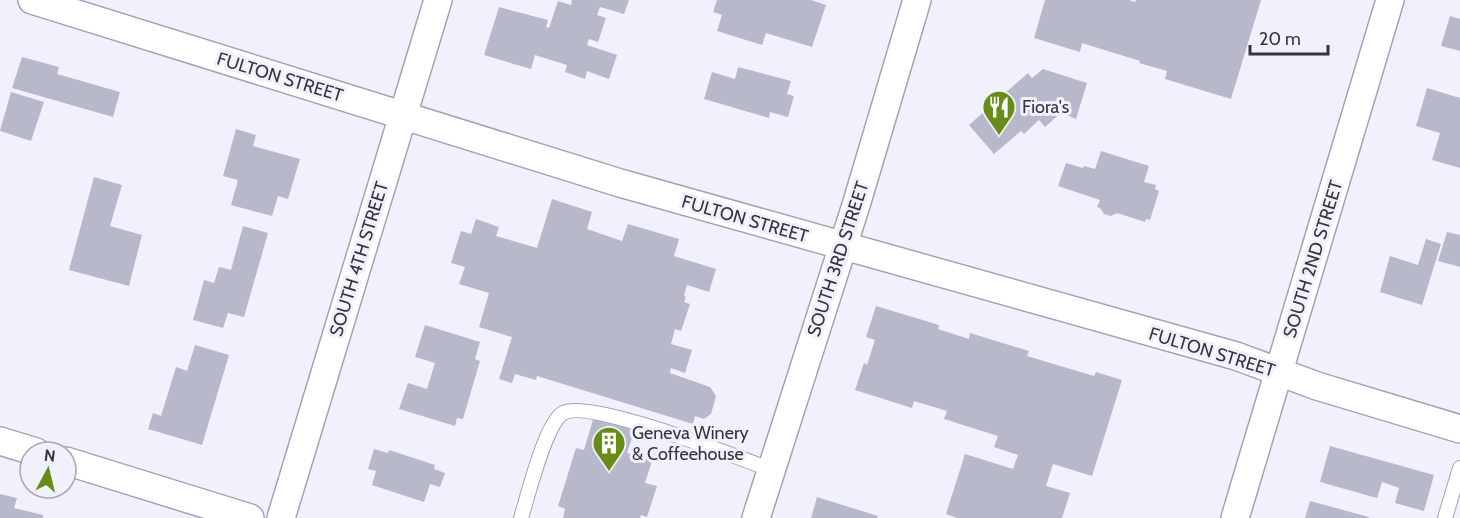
<svg xmlns="http://www.w3.org/2000/svg" width="1460" height="518" font-family="Cabin,sans-serif">
<style>
.building{fill:#b8b8cb}
.lines{fill:none;stroke-linecap:round;stroke-linejoin:round}
.service-casing{stroke:#a3a3b5;stroke-width:16}
.minor-casing{stroke:#a3a3b5;stroke-width:30}
.service{stroke:#fff;stroke-width:14}
.minor{stroke:#fff;stroke-width:27}
.labels{text-anchor:middle;stroke-width:6;stroke-linejoin:round;paint-order:stroke}
.street-label{font-size:18px;fill:#35353c;stroke:#f1f1fd}
.poi-label{font-size:18px;fill:#35353c;stroke:#f1f1fd;text-anchor:start}
</style>
<rect width="100%" height="100%" fill="#f1f1fd"/>
<g class="building">
<polygon points="572,0 629,0 624,14 600,7 597,15 606,18 598,42 589,39 587,45 617,55 609,79 587,71 585,79 565,72 567,65 535,55 531,69 484,55 499,7 548,20 546,27 549,28 558,1 571,5"/>
<polygon points="717,0 811,0 826,5 812,47 766,33 762,45 717,31 722,15 713,12"/>
<polygon points="1045,0 1129,0 1135,2 1136,0 1261,0 1231,99 1165,79 1167,71 1139,63 1140,61 1082,43 1080,52 1034,38"/>
<polygon points="1450,16 1460,19 1460,51 1441,46"/>
<polygon points="22,57 59,67 57,74 120,92 113,117 12,88"/>
<polygon points="738,67 791,81 787,94 794,96 788,117 770,112 769,118 704,99 712,72 735,79"/>
<polygon points="1043,69 1087,83 1076,119 1067,115 1063,111 1045,127 1039,120 1024,134 1021,131 994,154 969,125 1028,73 1032,78"/>
<polygon points="1427,88 1460,98 1460,168 1432,160 1440,133 1416,126"/>
<polygon points="11,92 44,102 31,141 0,131"/>
<polygon points="236,129 256,135 253,146 300,159 288,199 278,196 272,216 231,205 238,180 223,176"/>
<polygon points="1101,151 1149,166 1144,182 1156,185 1155,189 1159,191 1150,220 1146,219 1145,222 1117,213 1111,216 1104,214 1100,208 1097,207 1100,200 1058,186 1066,163 1083,168 1084,166 1095,169"/>
<polygon points="94,177 122,185 110,226 142,235 129,286 69,270"/>
<polygon points="552,199 592,212 587,229 622,241 628,224 679,239 674,256 716,269 709,292 687,285 684,296 686,297 684,302 690,304 681,331 675,329 671,344 692,350 685,373 671,368 670,373 710,387 716,396 711,414 704,419 695,416 693,424 537,376 536,380 515,374 512,383 499,379 512,337 479,327 489,293 459,284 465,267 451,263 461,231 471,234 476,219 499,227 496,236 537,248"/>
<polygon points="243,226 268,233 244,317 228,313 223,328 193,320 204,280 214,283 219,267 231,270"/>
<polygon points="1447,232 1460,235 1460,267 1438,261"/>
<polygon points="1426,239 1441,244 1422,305 1380,292 1390,256 1418,265"/>
<polygon points="876,306 939,325 938,329 969,339 970,333 1029,351 1027,356 1094,376 1096,372 1122,380 1092,476 1053,464 1046,486 1070,493 1062,518 957,518 946,514 965,454 1013,469 1018,455 994,447 998,436 944,419 947,411 914,401 912,408 855,390 864,363 867,365 875,340 866,337"/>
<polygon points="425,325 480,342 475,359 480,361 463,419 457,418 455,426 399,409 408,383 427,389 435,363 415,357"/>
<polygon points="195,345 229,355 202,445 148,429 153,413 161,416 176,367 187,371"/>
<polygon points="594,416 635,429 627,453 652,461 645,483 657,486 647,517 641,515 640,518 563,518 565,509 558,506 576,448 584,450"/>
<polygon points="1330,446 1434,475 1424,511 1395,503 1399,488 1382,482 1377,498 1320,482"/>
<polygon points="374,449 388,453 389,450 435,465 434,469 445,473 440,487 430,484 424,502 372,485 376,471 368,469"/>
<polygon points="0,494 17,498 14,508 43,515 43,518 0,518"/>
<polygon points="817,497 878,516 877,518 811,518"/>
<polygon points="1310,501 1369,517 1369,518 1305,518"/>
</g>
<g class="lines">
<defs>
<g id="service">
<path d="M 521,518 C 528,496 545,424 563,413 C 588,398 739,458 772,470"/>
<polyline points="1445,518 1460,468"/>
</g>
<g id="minor">
<polyline points="32,0 620,183 1236,356 1317,386 1460,429"/>
<polyline points="0,441 36,452"/>
<polyline points="66,461 250,518"/>
<polyline points="281,518 438,0"/>
<polyline points="756,518 857,202 917,0"/>
<polyline points="1235,518 1390,0"/>
</g>
</defs>
<use href="#service" class="service-casing"/>
<use href="#minor" class="minor-casing"/>
<use href="#service" class="service"/>
<use href="#minor" class="minor"/>
</g>
<defs>
<symbol id="restaurant-pin" viewBox="-11 -11 22 30"><path d="M0 17L-7.5 6A9.5 9.5 0 1 1 7.5 6Z" fill="#678d18" stroke="#f1f1fd"/><path d="M-5-6h1v4h1v-4h1v4h1v-4h1v5L-1.5 .5V6h-2V.5L-5-1ZM5-6V6H3V1.5H1.5Q1.5-4 5-6Z" fill="#fff"/></symbol>
<symbol id="building-pin" viewBox="-11 -11 22 30"><path d="M0 17L-7.5 6A9.5 9.5 0 1 1 7.5 6Z" fill="#678d18" stroke="#f1f1fd"/><path d="M-4-6H4V6H1V3H-1V6H-4ZM-2.5-4.3h1.7v1.8h-1.7ZM.8-4.3h1.7v1.8H.8ZM-2.5-1h1.7V.8h-1.7ZM.8-1h1.7V.8H.8Z" fill="#fff"/></symbol>
</defs>
<g fill-rule="evenodd">
<use href="#restaurant-pin" x="980" y="88" width="38" height="52"/>
<use href="#building-pin" x="590" y="424" width="38" height="52"/>
</g>
<g class="labels">
<g class="street-label">
<text transform="translate(280 77) rotate(17)" y="6">FULTON STREET</text>
<text transform="translate(745 219) rotate(16)" y="6">FULTON STREET</text>
<text transform="translate(359 259) rotate(-73)" y="6">SOUTH 4TH STREET</text>
<text transform="translate(838 259) rotate(-72)" y="6">SOUTH 3RD STREET</text>
<text transform="translate(1313 259) rotate(-73)" y="6">SOUTH 2ND STREET</text>
<text transform="translate(1212 352) rotate(17)" y="6">FULTON STREET</text>
</g>
<g class="poi-label">
<text x="1022" y="113">Fiora's</text>
<text x="632" y="439">Geneva Winery<tspan x="632" dy="21">&amp; Coffeehouse</tspan></text>
</g>
</g>
<g transform="translate(48 470) rotate(7)"><circle r="28" fill="#f1f1fd" stroke="#a6a6b0" stroke-width="1.5"/>
<path d="M0-4.5L10 22L0 15L-10 22Z" fill="#678d18"/>
<text y="-9" font-size="16" font-weight="bold" text-anchor="middle" fill="#35353c">N</text>
</g>
<path d="M1250 45v9h78v-9" fill="none" stroke="#35353c" stroke-width="3"/>
<text x="1259" y="45" font-size="18" fill="#35353c" stroke="#f1f1fd" stroke-width="4.5" paint-order="stroke">20 m</text>
</svg>
